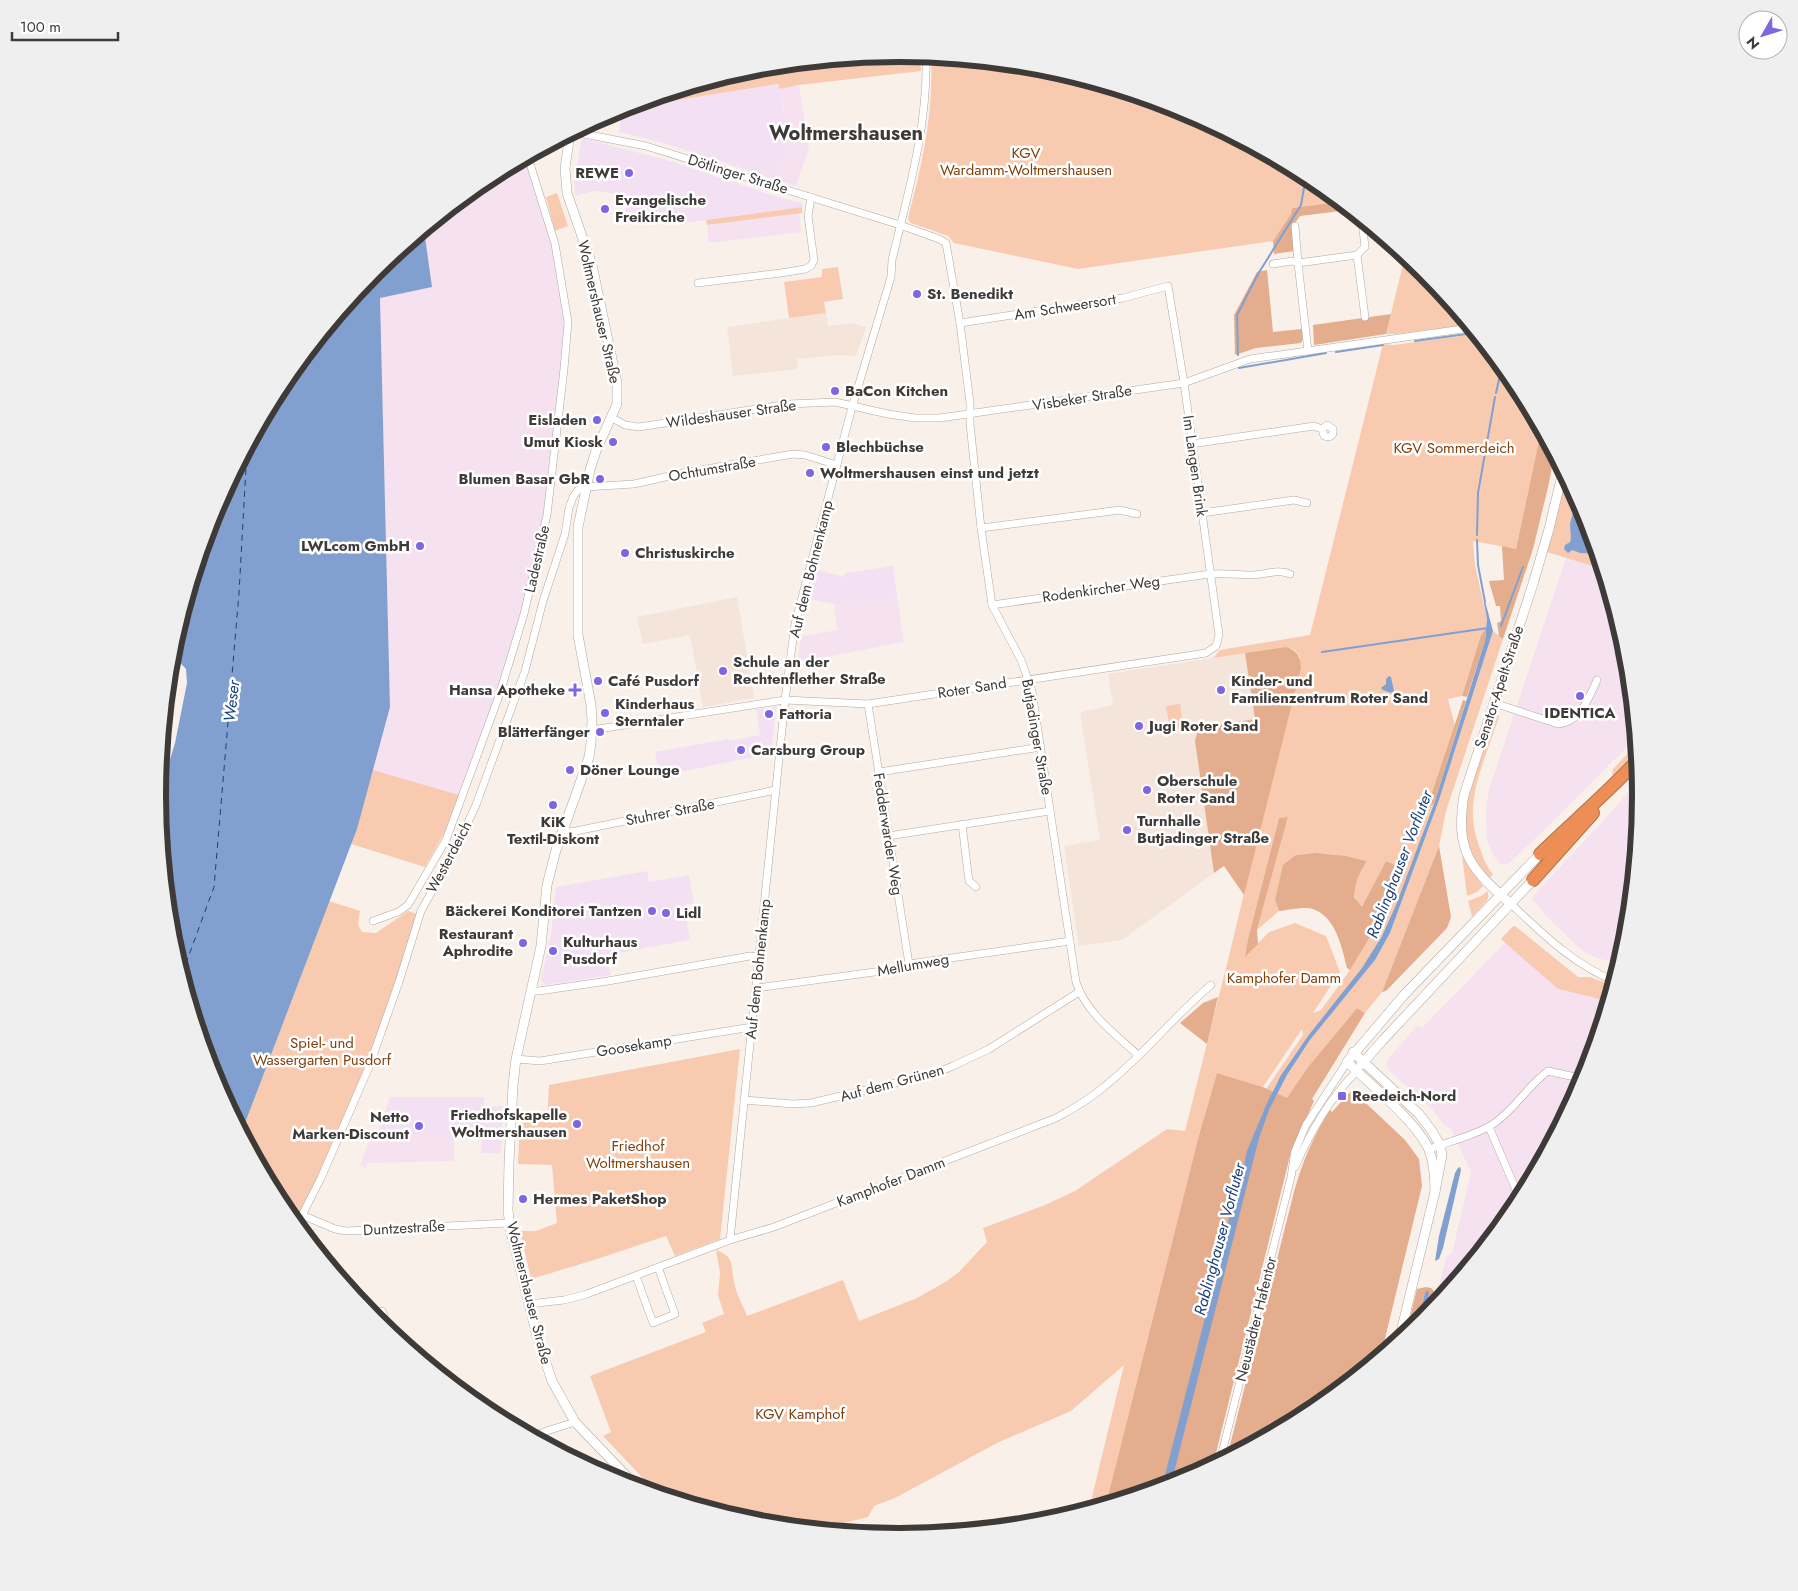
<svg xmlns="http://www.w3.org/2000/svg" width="1798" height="1591" font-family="Jost,sans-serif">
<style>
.commercial{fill:#f3e1f3}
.industrial{fill:#f5e1f0}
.built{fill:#f5e4da}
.green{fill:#f8cbb1;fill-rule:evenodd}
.forest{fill:#e4ad8d}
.water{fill:#81a0d0}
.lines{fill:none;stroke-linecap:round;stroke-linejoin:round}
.stream{stroke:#81a0d0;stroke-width:2}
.ferry{stroke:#1a417b;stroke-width:1;stroke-dasharray:6 5;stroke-linecap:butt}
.minor-casing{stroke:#b1a8a2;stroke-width:8}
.tertiary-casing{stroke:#b1a8a2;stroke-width:10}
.motorway-casing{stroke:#b0714c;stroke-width:14}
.minor{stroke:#fff;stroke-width:7}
.tertiary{stroke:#fff;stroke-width:9}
.motorway{stroke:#ed8e57;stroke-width:12}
.poi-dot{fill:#7e66e1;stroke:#fff;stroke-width:2}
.labels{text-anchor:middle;stroke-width:5;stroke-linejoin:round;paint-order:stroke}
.park-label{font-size:15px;fill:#813f0a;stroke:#fff}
.poi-label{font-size:15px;font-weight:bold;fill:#3e3a38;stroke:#fff;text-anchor:start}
.street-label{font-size:15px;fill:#3e3a38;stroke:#fff}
.water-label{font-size:16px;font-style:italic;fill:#1a417b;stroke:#fff}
.district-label{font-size:20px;font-weight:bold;fill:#3e3a38;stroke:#fff}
.rim{fill:none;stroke:#3e3a38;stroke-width:6}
</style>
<rect width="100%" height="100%" fill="#f9f0ea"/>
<g class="commercial">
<polygon points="779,84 789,145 777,180 657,141 619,132 622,109"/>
<polygon points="582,138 670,161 781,198 803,203 802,207 677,224 676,217 671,215 627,220 624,195 595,191 575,196 574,182"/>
<polygon points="893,566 897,597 838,605 809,599 817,570 844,577 845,573"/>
<polygon points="776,707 771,757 754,755 754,757 660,776 655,752 728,739 729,741 760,735 756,709"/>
<polygon points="647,871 649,882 689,875 694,903 684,905 690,940 607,955 611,975 545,985 541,980 551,935 556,887"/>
<polygon points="390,1097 484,1097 484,1107 503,1106 501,1153 481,1153 482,1135 377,1136"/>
</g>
<g class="industrial">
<polygon points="799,85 809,148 796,186 777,180 789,145 780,89"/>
<polygon points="530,156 556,244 569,322 550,515 526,616 465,797 373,770 390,707 380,297 431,287 424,230 487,179"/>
<polygon points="799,213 801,232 709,243 707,225"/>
<polygon points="1566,558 1602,569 1627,651 1635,739 1538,836 1508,864 1505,865 1499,863 1492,853 1487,839 1486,815 1488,793"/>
<polygon points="897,597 904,642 798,662 801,636 838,630 834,609 835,605"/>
<polygon points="1639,779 1641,796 1626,940 1619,964 1594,957 1580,949 1549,919 1532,899 1536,893 1615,808"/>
<polygon points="1506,942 1558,989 1608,1001 1584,1080 1516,1208 1437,1304 1437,1295 1446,1257 1452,1253 1471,1172 1451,1129 1444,1125 1433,1110 1391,1072 1387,1066 1387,1060 1418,1025 1422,1028"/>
<polygon points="372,1134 377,1136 482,1134 482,1138 454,1139 454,1161 368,1163 365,1168 360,1165"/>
</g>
<g class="built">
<polygon points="826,313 828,326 852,323 866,327 856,356 840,355 797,359 798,369 733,376 727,327"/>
<polygon points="737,597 754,698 703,707 690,635 643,644 637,617"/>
<polygon points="1245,653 1255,719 1198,728 1195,741 1214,873 1122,940 1079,946 1064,846 1100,840 1080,712 1113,705 1108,674"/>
</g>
<g class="green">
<polygon points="899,54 920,56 921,71 799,85 780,89 778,84 622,109 697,85 851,58"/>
<path d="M 931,57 L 1044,68 L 1183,110 L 1311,179 L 1339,202 L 1292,208 L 1291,214 L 1273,241 L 1078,269 L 954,243 L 948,236 L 911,223 L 909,221 L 908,218 C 922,165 934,112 931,57 Z"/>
<polygon points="557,193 568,226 555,231 546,197"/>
<polygon points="802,207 802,213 707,225 706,220"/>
<polygon points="1405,256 1424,271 1468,325 1396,334 1386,334"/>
<polygon points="838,267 843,299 824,302 826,313 789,318 784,282 822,277 822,269"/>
<path d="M 1475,334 L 1516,384 L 1541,431 L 1516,549 L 1473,541 L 1475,565 L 1487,619 L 1486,628 L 1481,635 L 1462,696 L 1448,699 L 1455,726 L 1429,805 L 1433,805 C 1413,861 1396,920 1362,969 C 1332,1010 1295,1046 1272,1092 L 1266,1089 L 1303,1035 L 1302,1029 L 1263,1087 L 1217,1073 L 1199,1135 L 1106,1504 L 1089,1509 L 1124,1365 L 1071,1411 L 999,1442 L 895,1498 L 874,1506 L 868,1517 L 836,1525 L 777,1525 L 754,1523 L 658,1494 L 603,1436 L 611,1432 L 590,1376 L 706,1332 L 702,1323 L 724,1314 L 718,1295 L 720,1273 L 716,1250 C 735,1256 731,1267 734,1282 C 736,1294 743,1305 747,1316 L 843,1280 L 859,1321 L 917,1298 L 947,1281 L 959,1272 L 987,1242 L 983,1228 L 1045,1205 L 1075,1191 L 1167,1129 L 1185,1131 L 1231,948 L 1300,657 L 1295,650 L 1286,647 L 1213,658 L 1220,650 L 1310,635 L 1383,344 L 1394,345 ZM 1288,817 L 1257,930 L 1279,911 L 1275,900 L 1296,855 C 1321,852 1343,855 1367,861 C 1361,871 1350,885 1355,897 C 1356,901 1360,905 1362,908 L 1386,861 L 1403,868 L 1378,924 L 1350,970 L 1321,1010 L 1313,1013 L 1340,972 L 1326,936 L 1295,923 L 1269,932 L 1246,956 L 1248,939 L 1279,818 Z"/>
<polygon points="1566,477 1577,499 1570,528 1572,534 1570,542 1572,550 1580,553 1597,554 1602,569 1547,552"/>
<polygon points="1493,631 1503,639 1446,811 1439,846 1382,992 1365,1013 1357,1008 1308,1067 1287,1099 1277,1094 1287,1075 1310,1040 1375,960 1390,933 1439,800"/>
<polygon points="170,670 176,675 165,721"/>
<polygon points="1180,704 1183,728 1170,730 1166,706"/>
<path d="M 1498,714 L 1499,717 C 1490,745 1474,780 1473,809 C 1472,823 1476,838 1481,851 C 1484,860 1487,867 1493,874 L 1490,878 C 1474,867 1465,843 1464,824 C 1464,793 1482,750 1492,720 Z"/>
<polygon points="1636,745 1637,754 1616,775 1612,775 1613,769"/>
<polygon points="373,770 459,795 447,828 425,867 351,844"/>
<polygon points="1462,856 1470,869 1483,886 1477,892 1467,896"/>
<polygon points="1488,891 1488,899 1472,917 1468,901 1481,896"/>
<polygon points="329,901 360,911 358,925 362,932 376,933 408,911 417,914 392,996 364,1073 319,1174 295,1223 282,1207 242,1131"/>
<polygon points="1515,926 1578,977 1590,977 1613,986 1608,1001 1558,989 1501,939 1512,927"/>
<polygon points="740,1049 720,1239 675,1256 666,1236 591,1261 531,1279 520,1231 536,1231 557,1223 552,1165 518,1164 520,1121 547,1121 549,1085"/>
<polygon points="596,1462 603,1465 620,1482 587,1466"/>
</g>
<g class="forest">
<polygon points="1339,202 1349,210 1300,216 1292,227 1294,251 1274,254 1273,241 1291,214 1292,208"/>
<polygon points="1267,270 1273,332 1302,329 1303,339 1301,343 1256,348 1235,355 1234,315 1257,272"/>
<polygon points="1391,314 1386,334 1314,345 1313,325"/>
<polygon points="1541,431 1554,455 1549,483 1533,549 1503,639 1499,636 1497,623 1501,621 1500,606 1496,606 1489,581 1504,580 1502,546 1516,549"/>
<polygon points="1486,628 1485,641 1467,697 1462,696 1481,635"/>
<path d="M 1286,647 C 1298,651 1300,656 1301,668 L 1244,895 L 1224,866 L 1214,873 L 1195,741 L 1198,728 L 1255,719 L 1245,653 Z"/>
<polygon points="1463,700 1466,701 1435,801 1433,805 1428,805"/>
<polygon points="1288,817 1257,930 1258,944 1245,957 1248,939 1279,818"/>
<polygon points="1439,846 1451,917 1447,928 1386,991 1382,992"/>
<path d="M 1316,853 L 1346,856 L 1367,861 C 1359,873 1355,882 1354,897 L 1362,907 L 1386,861 L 1403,868 L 1378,924 L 1350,970 L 1347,968 C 1342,948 1336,917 1313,909 C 1304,906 1288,910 1279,911 L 1275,900 L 1283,865 L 1296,855 Z"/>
<polygon points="1218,997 1207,1044 1180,1023 1203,1003"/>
<polygon points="1357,1008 1365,1013 1312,1099 1314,1101 1291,1152 1213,1465 1183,1481 1106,1504 1199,1135 1217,1073 1263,1087 1287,1098 1308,1067"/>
<path d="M 1352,1090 L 1405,1140 L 1419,1159 L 1422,1186 L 1381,1355 L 1311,1412 L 1227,1457 L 1295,1188 C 1304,1158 1313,1137 1330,1110 L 1332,1112 Z"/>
<polygon points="1426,1287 1431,1288 1437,1295 1437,1304 1424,1320 1429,1294 1425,1293 1417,1326 1406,1334 1417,1289"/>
</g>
<g class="water">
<polygon points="424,230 432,287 380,298 390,707 357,829 242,1131 214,1079 171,940 158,799 175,743 187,683 186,669 172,654 172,651 214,511 282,383 375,271"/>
<path d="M 1577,499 L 1587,524 L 1588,536 L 1593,542 L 1597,554 L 1580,553 L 1572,550 L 1568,553 L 1564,549 L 1565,545 L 1570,542 C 1572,536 1570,531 1570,525 C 1571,516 1576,507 1577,499 Z"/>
<polygon points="1485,601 1493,631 1439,800 1390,933 1375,960 1310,1040 1287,1075 1269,1110 1259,1138 1171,1484 1162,1487 1227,1231 1231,1205 1242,1174 1247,1151 1267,1103 1281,1075 1308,1036 1362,968 1382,936 1396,905 1435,801 1485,641 1487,619 1484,603"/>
<polygon points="1389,676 1391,677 1394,691 1391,693 1383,690 1381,688 1386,684 1386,679"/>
<polygon points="1460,1167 1461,1170 1443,1248 1439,1259 1435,1261 1439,1236 1455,1173 1458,1168"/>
<polygon points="1428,1290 1429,1294 1424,1320 1417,1326 1425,1293"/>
</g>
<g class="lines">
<g class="stream">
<polyline points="1415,341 1474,333"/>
<polyline points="1336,352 1383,345"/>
<polyline points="1238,355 1237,315 1258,274 1301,205 1306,176"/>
<polyline points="1239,368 1326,353"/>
<polyline points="1496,393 1502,366"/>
<polyline points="1477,535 1478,493 1495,397"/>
<polyline points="1477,540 1478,565 1485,602"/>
<polyline points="1501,626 1523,567"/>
<polyline points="1322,652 1488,628"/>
</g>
<polyline class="ferry" points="182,974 214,887 239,593 247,450"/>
<defs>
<g id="minor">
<path d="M 574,132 L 646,146 L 900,225 L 939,239 L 946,243 L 960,323 L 970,403 L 970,424 L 981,528 L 992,605 L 1021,660 L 1032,691 L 1076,982 C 1086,1013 1115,1034 1138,1055"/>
<polyline points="1357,255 1365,317"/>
<polyline points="1273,264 1292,261 1298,263 1295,226"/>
<polyline points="698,283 781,273 805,269 811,266 814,260 808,216 811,197"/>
<polyline points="1308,351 1298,263 1357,255 1365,247 1362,221"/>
<polyline points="612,418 625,425 639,427 789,404 835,402 888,414 915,418 940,418 1184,383 1250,359 1470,328"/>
<path d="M 1191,444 L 1314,426 L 1322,429 L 1327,425 L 1333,429 C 1334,436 1330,438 1324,436 L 1322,429"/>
<polyline points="1202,513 1294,500 1307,503"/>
<polyline points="981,528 1120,510 1137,514"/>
<path d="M 992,605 L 1210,574 C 1225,573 1240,575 1254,575 C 1267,574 1278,569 1290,574"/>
<path d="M 1494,703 L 1558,724 C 1581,722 1589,697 1597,680"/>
<polyline points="868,704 909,964"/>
<polyline points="592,730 785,700 868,704 1206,653 1216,646 1219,635 1184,383 1168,286 1123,298 960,323"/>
<polyline points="879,772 1041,747"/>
<polyline points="962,824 969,881 976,887"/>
<polyline points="563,831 571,832 776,790"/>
<polyline points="888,836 1050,811"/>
<path d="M 1511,904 C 1543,934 1573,964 1614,981"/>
<polyline points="373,921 398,912 408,905 446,840 499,696 524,614 547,515 564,369 568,322 555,244 528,157"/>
<polyline points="756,988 904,968 909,964 1070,941"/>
<polyline points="531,991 539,991 608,981 750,956 759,957"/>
<polyline points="516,1059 540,1061 752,1027"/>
<polyline points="744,1100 793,1104 811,1103 934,1074 953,1066 989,1049 1079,992"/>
<polyline points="1489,1127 1520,1199"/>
<path d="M 1429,1149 C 1448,1142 1480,1134 1496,1122 C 1516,1107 1529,1085 1548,1071 L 1584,1079"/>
<path d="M 1295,1167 C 1311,1131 1329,1099 1357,1071"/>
<polyline points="302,1215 335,1229 346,1231 509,1223"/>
<polyline points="297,1225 321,1178 369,1067 399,982 421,911 458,844 476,805 525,671 543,601 565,534 569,508 573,497 578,490 586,487 634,484 683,473 793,454 805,455 837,465"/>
<path d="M 730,1240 L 785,700 L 795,624 L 852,407 L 891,277 L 892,260 C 908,193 928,126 926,56"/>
<polyline points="636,1276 653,1323 675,1314 658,1267"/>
<path d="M 529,1304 L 564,1300 L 587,1294 L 730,1240 L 774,1227 L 1056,1118 C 1073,1109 1090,1099 1105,1086 C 1143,1056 1173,1017 1211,985"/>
<polyline points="371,1316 375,1311 382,1311 384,1315 384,1320 378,1323"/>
<polyline points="531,1436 575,1422"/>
<polyline points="1220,1461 1291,1177 1295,1151 1306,1125 1347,1062"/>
</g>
<g id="tertiary">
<polyline points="570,134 565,168 567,193 592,265 617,383 617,404 596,451 590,470 578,527 578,635 591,705 592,721 591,743 589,757 579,786 556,850 547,885 541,946 516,1059 513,1085 509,1162 508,1211 511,1232 537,1336 552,1381 575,1422 637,1487"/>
<path d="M 1511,904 C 1470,868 1455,852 1464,795 L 1533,584 L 1549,529 L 1563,471"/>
<polyline points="1353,1052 1419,1114 1432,1131 1440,1145 1442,1155 1435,1192 1399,1340"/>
<polyline points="1361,1065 1383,1040 1533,880"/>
<path d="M 1435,1192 C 1435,1178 1434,1163 1429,1150 C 1418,1123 1369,1083 1347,1062 L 1404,995 L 1540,854"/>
</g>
<g id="motorway">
<path d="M 1540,854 C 1572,823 1606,794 1637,761"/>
<polyline points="1533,880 1593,813"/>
</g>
</defs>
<use href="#minor" class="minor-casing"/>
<use href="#tertiary" class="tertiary-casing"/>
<use href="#motorway" class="motorway-casing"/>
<use href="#minor" class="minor"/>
<use href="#tertiary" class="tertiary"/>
<use href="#motorway" class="motorway"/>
</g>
<g class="poi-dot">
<circle cx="629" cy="173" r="5"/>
<circle cx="605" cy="209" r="5"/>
<circle cx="917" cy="294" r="5"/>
<circle cx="835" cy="391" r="5"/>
<circle cx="597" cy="420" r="5"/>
<circle cx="613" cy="442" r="5"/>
<circle cx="826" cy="447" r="5"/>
<circle cx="810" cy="473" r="5"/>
<circle cx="600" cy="479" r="5"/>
<circle cx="420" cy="546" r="5"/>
<circle cx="625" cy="553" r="5"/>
<circle cx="723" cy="671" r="5"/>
<circle cx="598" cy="681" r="5"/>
<path d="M572.5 682.5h5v5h5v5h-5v5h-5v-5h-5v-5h5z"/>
<circle cx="1221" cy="690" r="5"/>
<circle cx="1580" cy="696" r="5"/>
<circle cx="605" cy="713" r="5"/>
<circle cx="769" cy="714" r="5"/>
<circle cx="1139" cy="726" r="5"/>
<circle cx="600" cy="732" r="5"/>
<circle cx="741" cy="750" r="5"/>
<circle cx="570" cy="770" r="5"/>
<circle cx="1147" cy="790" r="5"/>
<circle cx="553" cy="805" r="5"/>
<circle cx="1127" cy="830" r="5"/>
<circle cx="652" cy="911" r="5"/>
<circle cx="666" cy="913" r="5"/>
<circle cx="523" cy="943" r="5"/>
<circle cx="553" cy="951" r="5"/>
<rect x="1337" y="1091" width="10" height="10" rx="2.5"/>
<circle cx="577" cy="1124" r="5"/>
<circle cx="419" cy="1126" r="5"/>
<circle cx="523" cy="1199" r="5"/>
</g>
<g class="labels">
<g class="park-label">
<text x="1026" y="158">KGV<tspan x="1026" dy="17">Wardamm-Woltmershausen</tspan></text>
<text x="1454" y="453">KGV Sommerdeich</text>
<text x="1284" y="983">Kamphofer Damm</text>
<text x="322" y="1048">Spiel- und<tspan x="322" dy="17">Wassergarten Pusdorf</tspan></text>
<text x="638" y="1151">Friedhof<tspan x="638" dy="17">Woltmershausen</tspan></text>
<text x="800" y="1419">KGV Kamphof</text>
</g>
<g class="poi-label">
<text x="619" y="178" text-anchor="end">REWE</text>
<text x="615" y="205">Evangelische<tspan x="615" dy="17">Freikirche</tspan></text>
<text x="927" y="299">St. Benedikt</text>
<text x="845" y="396">BaCon Kitchen</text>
<text x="587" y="425" text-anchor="end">Eisladen</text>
<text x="603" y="447" text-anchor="end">Umut Kiosk</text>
<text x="836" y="452">Blechbüchse</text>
<text x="820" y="478">Woltmershausen einst und jetzt</text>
<text x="590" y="484" text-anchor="end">Blumen Basar GbR</text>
<text x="410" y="551" text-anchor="end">LWLcom GmbH</text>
<text x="635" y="558">Christuskirche</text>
<text x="733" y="667">Schule an der<tspan x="733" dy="17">Rechtenflether Straße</tspan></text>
<text x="608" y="686">Café Pusdorf</text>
<text x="1231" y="686">Kinder- und<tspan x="1231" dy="17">Familienzentrum Roter Sand</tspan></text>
<text x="565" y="695" text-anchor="end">Hansa Apotheke</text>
<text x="615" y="709">Kinderhaus<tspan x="615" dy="17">Sterntaler</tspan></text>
<text x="1580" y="718" text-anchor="middle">IDENTICA</text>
<text x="779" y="719">Fattoria</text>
<text x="1149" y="731">Jugi Roter Sand</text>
<text x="590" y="737" text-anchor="end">Blätterfänger</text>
<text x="751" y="755">Carsburg Group</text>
<text x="580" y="775">Döner Lounge</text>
<text x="1157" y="786">Oberschule<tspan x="1157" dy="17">Roter Sand</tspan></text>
<text x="1137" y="826">Turnhalle<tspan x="1137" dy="17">Butjadinger Straße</tspan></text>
<text x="553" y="827" text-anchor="middle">KiK<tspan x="553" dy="17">Textil-Diskont</tspan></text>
<text x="642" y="916" text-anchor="end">Bäckerei Konditorei Tantzen</text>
<text x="676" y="918">Lidl</text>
<text x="513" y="939" text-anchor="end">Restaurant<tspan x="513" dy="17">Aphrodite</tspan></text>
<text x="563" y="947">Kulturhaus<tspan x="563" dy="17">Pusdorf</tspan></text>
<text x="1352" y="1101">Reedeich-Nord</text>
<text x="567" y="1120" text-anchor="end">Friedhofskapelle<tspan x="567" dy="17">Woltmershausen</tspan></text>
<text x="409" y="1122" text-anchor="end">Netto<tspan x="409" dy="17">Marken-Discount</tspan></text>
<text x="533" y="1204">Hermes PaketShop</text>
</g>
<g class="street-label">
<text transform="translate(738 174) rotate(17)" y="5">Dötlinger Straße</text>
<text transform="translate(1065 307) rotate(-9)" y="5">Am Schweersort</text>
<text transform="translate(599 312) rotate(77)" y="5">Woltmershauser Straße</text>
<text transform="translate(1082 398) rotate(-9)" y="5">Visbeker Straße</text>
<text transform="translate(731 414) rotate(-8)" y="5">Wildeshauser Straße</text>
<text transform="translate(1195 466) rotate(82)" y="5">Im Langen Brink</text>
<text transform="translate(712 469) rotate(-10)" y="5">Ochtumstraße</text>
<text transform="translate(537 559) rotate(-77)" y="5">Ladestraße</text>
<text transform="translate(811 569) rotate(-76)" y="5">Auf dem Bohnenkamp</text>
<text transform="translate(1101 589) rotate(-8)" y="5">Rodenkircher Weg</text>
<text transform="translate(1499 687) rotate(-72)" y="5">Senator-Apelt-Straße</text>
<text transform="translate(972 688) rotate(-9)" y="5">Roter Sand</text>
<text transform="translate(1037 737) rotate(80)" y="5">Butjadinger Straße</text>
<text transform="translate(670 812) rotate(-11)" y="5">Stuhrer Straße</text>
<text transform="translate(888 834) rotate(81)" y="5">Fedderwarder Weg</text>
<text transform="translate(449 857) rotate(-62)" y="5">Westerdeich</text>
<text transform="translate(913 965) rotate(-10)" y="5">Mellumweg</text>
<text transform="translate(758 969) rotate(-84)" y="5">Auf dem Bohnenkamp</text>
<text transform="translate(634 1046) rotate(-9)" y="5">Goosekamp</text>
<text transform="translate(892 1083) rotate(-15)" y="5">Auf dem Grünen</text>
<text transform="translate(891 1182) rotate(-21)" y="5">Kamphofer Damm</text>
<text transform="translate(404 1228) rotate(-3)" y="5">Duntzestraße</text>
<text transform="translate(529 1293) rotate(76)" y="5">Woltmershauser Straße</text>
<text transform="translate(1256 1319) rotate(-76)" y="5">Neustädter Hafentor</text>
</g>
<g class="water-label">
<text transform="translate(231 701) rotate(-83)" y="6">Weser</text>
<text transform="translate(1399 864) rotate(-69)" y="6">Rablinghauser Vorfluter</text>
<text transform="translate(1219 1239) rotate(-75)" y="6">Rablinghauser Vorfluter</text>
</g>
<g class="district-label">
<text x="846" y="140">Woltmershausen</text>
</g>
</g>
<path d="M0 0H1798V1591H0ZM166 795a733 733 0 1 1 1466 0a733 733 0 1 1-1466 0Z" fill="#f0efef" fill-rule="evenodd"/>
<path class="rim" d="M166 795a733 733 0 1 1 1466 0a733 733 0 1 1-1466 0Z"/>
<g transform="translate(1763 35) rotate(231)"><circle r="24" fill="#ffffff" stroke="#b2b0af"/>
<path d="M0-4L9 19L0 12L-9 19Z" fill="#7e66e1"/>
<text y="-8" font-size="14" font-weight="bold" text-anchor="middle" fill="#3e3a38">N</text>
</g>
<path d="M12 32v8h106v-8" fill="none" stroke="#3e3a38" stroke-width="2.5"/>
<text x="20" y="32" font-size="15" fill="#3e3a38" stroke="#ffffff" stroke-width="4" paint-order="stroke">100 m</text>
</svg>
